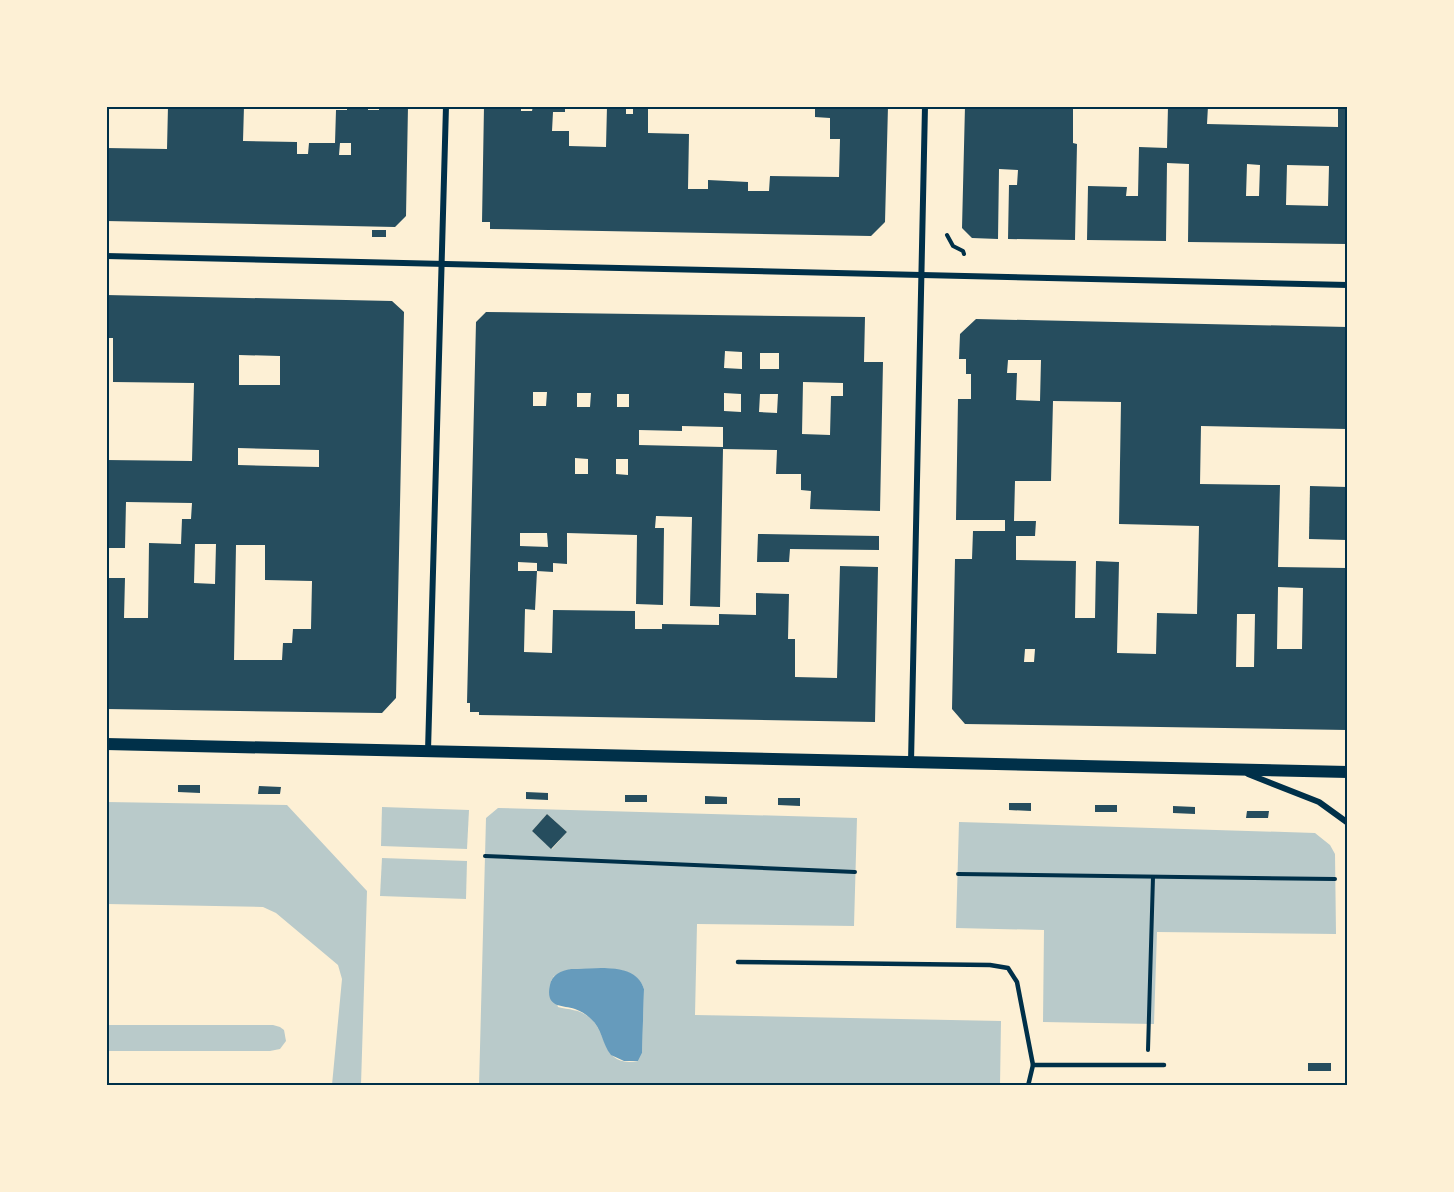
<svg xmlns="http://www.w3.org/2000/svg" width="1454" height="1192" font-family="Raleway,sans-serif">
<style>
.green{fill:#b9caca;fill-rule:evenodd}
.water{fill:#669bbc}
.building{fill:#264d5e;fill-rule:evenodd}
.lines{fill:none;stroke-linecap:round;stroke-linejoin:round}
.path{stroke:#003049;stroke-width:4}
.service{stroke:#003049;stroke-width:4.5}
.minor{stroke:#003049;stroke-width:6}
.secondary{stroke:#003049;stroke-width:12}
.neatline{fill:none;stroke:#003049;stroke-width:2}
</style>
<rect width="100%" height="100%" fill="#fdf0d5"/>
<g class="green">
<polygon points="107,802 287,805 367,891 361,1085 332,1085 342,979 338,965 276,913 263,907 107,904"/>
<polygon points="382,807 469,810 467,849 381,846"/>
<path d="M 498,808 L 857,818 L 854,926 L 697,924 L 695,1015 L 1001,1021 L 1000,1085 L 479,1086 L 486,818 ZM 547,814 L 567,832 L 552,849 L 532,831 ZM 571,969 C 593,969 636,962 644,989 L 642,1053 L 638,1061 C 601,1068 609,1033 589,1017 C 579,1009 569,1010 558,1007 L 551,981 L 554,976 Z"/>
<polygon points="959,822 1315,833 1330,845 1335,854 1336,934 1157,932 1154,1024 1043,1022 1044,930 956,928"/>
<polygon points="382,858 467,861 466,899 380,896"/>
<polygon points="107,1025 273,1025 280,1027 284,1030 286,1041 280,1049 270,1051 107,1051"/>
</g>
<path class="water" d="M 571,969 C 594,969 636,961 644,989 L 642,1053 L 638,1061 L 624,1061 L 611,1055 C 602,1044 602,1028 591,1019 C 587,1015 581,1011 575,1009 C 561,1005 545,1008 550,985 C 552,974 561,971 571,969 Z"/>
<g class="building">
<path d="M 168,106 L 244,106 L 243,141 L 297,142 L 297,154 L 308,154 L 309,143 L 335,143 L 336,110 L 347,110 L 347,106 L 368,106 L 368,110 L 379,110 L 379,106 L 408,106 L 406,216 L 395,227 L 106,221 L 106,148 L 167,149 ZM 340,143 L 351,143 L 351,155 L 339,155 Z"/>
<polygon points="484,106 521,106 521,111 532,111 533,106 565,106 565,112 553,112 552,131 569,131 569,146 606,147 607,106 626,106 626,114 633,114 633,106 648,106 648,133 689,134 688,189 708,189 708,180 748,182 748,191 769,191 770,176 839,177 840,139 830,139 830,118 815,117 815,106 888,106 885,222 871,236 490,229 490,222 482,222"/>
<polygon points="965,106 1073,106 1073,143 1077,144 1075,240 1008,239 1009,185 1017,185 1018,170 999,169 998,239 972,238 962,228"/>
<path d="M 1168,106 L 1208,106 L 1207,124 L 1338,127 L 1338,106 L 1347,106 L 1347,244 L 1188,242 L 1189,164 L 1167,163 L 1166,241 L 1087,240 L 1088,186 L 1127,187 L 1126,196 L 1138,196 L 1139,147 L 1167,148 ZM 1247,164 L 1260,165 L 1259,196 L 1246,196 ZM 1287,165 L 1329,166 L 1328,206 L 1286,205 Z"/>
<rect x="372" y="230" width="14" height="7"/>
<path d="M 106,295 L 392,301 L 404,312 L 396,698 L 382,713 L 106,709 L 106,578 L 125,578 L 124,618 L 148,618 L 149,543 L 181,544 L 182,519 L 191,519 L 192,503 L 126,502 L 125,548 L 106,548 L 106,460 L 192,461 L 194,383 L 113,382 L 113,338 L 106,338 ZM 239,355 L 280,356 L 280,385 L 239,385 ZM 238,448 L 319,450 L 319,467 L 238,465 ZM 195,544 L 216,544 L 215,584 L 194,583 ZM 236,545 L 265,545 L 265,580 L 312,581 L 311,629 L 293,629 L 292,643 L 283,643 L 282,660 L 234,660 Z"/>
<path d="M 486,312 L 865,317 L 864,362 L 883,362 L 880,511 L 810,509 L 811,491 L 801,490 L 801,474 L 776,474 L 777,450 L 723,449 L 720,607 L 690,606 L 692,517 L 656,516 L 655,528 L 664,528 L 663,605 L 636,604 L 637,535 L 567,533 L 567,564 L 553,563 L 553,572 L 537,571 L 535,610 L 525,609 L 524,652 L 552,653 L 553,610 L 635,611 L 635,629 L 662,629 L 662,624 L 719,625 L 719,614 L 756,615 L 756,593 L 789,594 L 788,639 L 795,639 L 795,677 L 837,678 L 840,566 L 878,567 L 875,722 L 479,715 L 479,712 L 470,712 L 470,703 L 467,703 L 476,322 ZM 725,351 L 742,352 L 742,369 L 724,368 ZM 760,353 L 779,353 L 779,369 L 760,369 ZM 803,382 L 843,383 L 843,396 L 831,396 L 830,435 L 802,434 ZM 533,392 L 547,392 L 546,406 L 533,406 ZM 577,393 L 591,393 L 590,407 L 577,407 ZM 724,393 L 741,394 L 741,412 L 724,411 ZM 617,394 L 629,394 L 629,407 L 617,407 ZM 760,394 L 778,394 L 777,413 L 759,412 ZM 682,426 L 723,427 L 723,447 L 639,445 L 639,430 L 682,431 ZM 575,458 L 588,459 L 588,474 L 575,474 ZM 616,459 L 628,459 L 628,475 L 616,474 ZM 520,533 L 547,533 L 548,547 L 520,546 ZM 518,562 L 537,563 L 537,571 L 518,571 Z"/>
<path d="M 976,319 L 1347,327 L 1347,429 L 1201,426 L 1200,484 L 1280,485 L 1278,567 L 1347,568 L 1347,730 L 965,724 L 952,709 L 955,559 L 972,559 L 973,531 L 1005,531 L 1005,520 L 956,520 L 958,399 L 971,399 L 971,374 L 966,374 L 966,359 L 959,359 L 960,334 ZM 1008,360 L 1041,360 L 1040,401 L 1016,400 L 1017,373 L 1007,373 ZM 1053,401 L 1121,402 L 1119,524 L 1199,526 L 1197,614 L 1157,613 L 1156,654 L 1117,653 L 1119,562 L 1096,561 L 1095,618 L 1075,618 L 1076,561 L 1016,560 L 1016,536 L 1035,536 L 1036,521 L 1014,521 L 1015,481 L 1051,481 ZM 1278,587 L 1303,588 L 1302,649 L 1277,649 ZM 1237,614 L 1255,614 L 1254,667 L 1236,667 ZM 1025,649 L 1035,649 L 1034,662 L 1024,662 Z"/>
<polygon points="1310,486 1347,487 1347,540 1309,539"/>
<polygon points="758,534 879,536 879,550 790,549 789,562 757,562"/>
<polygon points="178,785 200,785 200,793 178,792"/>
<polygon points="259,786 281,787 280,794 258,794"/>
<polygon points="526,792 548,793 548,800 526,799"/>
<rect x="625" y="795" width="22" height="7"/>
<polygon points="705,796 727,797 727,804 705,804"/>
<polygon points="778,798 800,798 800,806 778,805"/>
<polygon points="1009,803 1031,803 1031,811 1009,810"/>
<rect x="1095" y="805" width="22" height="7"/>
<polygon points="1173,806 1195,807 1195,814 1173,813"/>
<polygon points="1247,811 1269,811 1268,818 1246,818"/>
<polygon points="547,814 567,832 551,849 532,831"/>
<rect x="1308" y="1063" width="23" height="8"/>
</g>
<g class="lines">
<g class="path">
<polyline points="947,235 953,246 963,251 964,254"/>
<polyline points="485,856 855,872"/>
<polyline points="958,874 1335,879"/>
<polyline points="1148,1050 1153,877"/>
</g>
<g class="service">
<polyline points="738,962 990,965 1008,968 1017,982 1033,1065"/>
<polyline points="1028,1086 1033,1065 1164,1065"/>
</g>
<g class="minor">
<polyline points="106,256 1348,285"/>
<polyline points="428,751 446,106"/>
<polyline points="911,762 925,106"/>
<polyline points="1248,774 1319,802 1348,823"/>
</g>
<polyline class="secondary" points="106,744 1348,772"/>
</g>
<rect width="1454" height="1192" fill="none" stroke="#fdf0d5" stroke-width="216"/>
<rect x="108" y="108" width="1238" height="976" class="neatline"/>
</svg>
